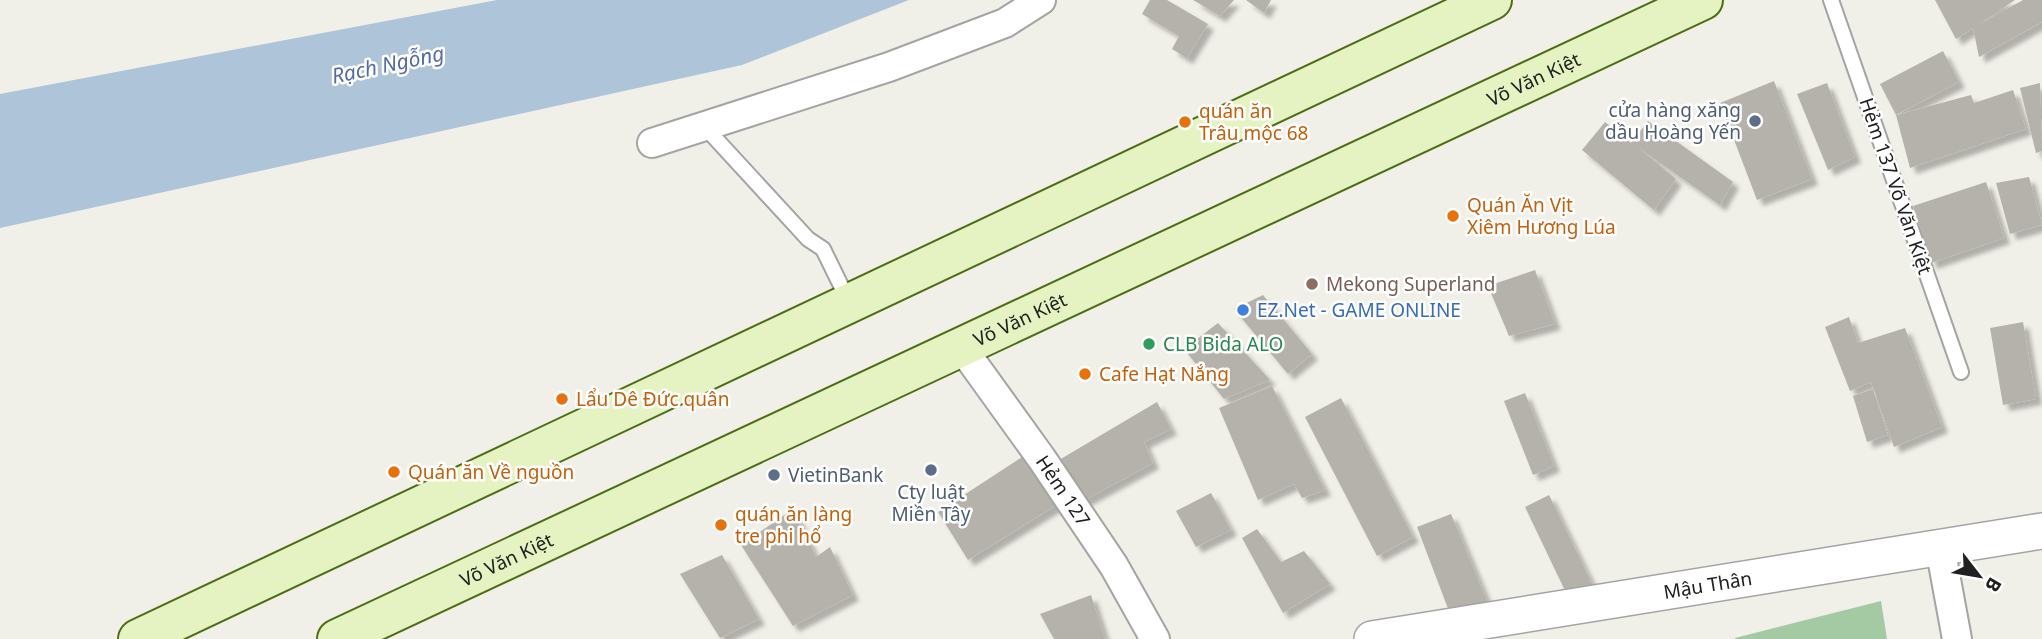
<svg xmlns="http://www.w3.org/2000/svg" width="2042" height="639" font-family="'Noto Sans',sans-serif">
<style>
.forest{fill:#a3caa2}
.water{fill:#aec4d8}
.building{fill:#b5b2ab;filter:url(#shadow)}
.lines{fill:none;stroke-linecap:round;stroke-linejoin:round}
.service-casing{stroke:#a4a4a4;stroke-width:18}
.minor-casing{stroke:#a4a4a4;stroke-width:32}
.tertiary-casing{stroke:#a4a4a4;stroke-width:38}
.secondary-casing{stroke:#4c6d12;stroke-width:42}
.service{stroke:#fff;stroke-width:14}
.minor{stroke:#fff;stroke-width:28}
.tertiary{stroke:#fff;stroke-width:35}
.secondary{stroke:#e5f3c3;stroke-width:38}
.service-dot{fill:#5c6f8a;stroke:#fff;stroke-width:2.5}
.food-dot{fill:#e8710a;stroke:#fff;stroke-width:2.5}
.education-dot{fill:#8d6e63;stroke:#fff;stroke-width:2.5}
.shop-dot{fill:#3f7fe0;stroke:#fff;stroke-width:2.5}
.leisure-dot{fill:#2e9e5b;stroke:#fff;stroke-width:2.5}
.labels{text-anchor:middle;stroke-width:5;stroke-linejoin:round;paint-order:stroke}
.street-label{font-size:19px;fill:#202020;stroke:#fff}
.service-label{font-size:19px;fill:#4e5e75;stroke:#fff;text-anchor:end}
.food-label{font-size:19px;fill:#c56008;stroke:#fff;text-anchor:start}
.education-label{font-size:19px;fill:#785e54;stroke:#fff;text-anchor:start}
.shop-label{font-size:19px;fill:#366cbe;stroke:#fff;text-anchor:start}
.leisure-label{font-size:19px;fill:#27864d;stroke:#fff;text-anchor:start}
.water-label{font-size:21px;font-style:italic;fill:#576ba6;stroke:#fff}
</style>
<defs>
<filter id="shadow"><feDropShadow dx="6" dy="6" stdDeviation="2" flood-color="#0004"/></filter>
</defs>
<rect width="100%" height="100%" fill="#f0efe8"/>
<polygon class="forest" points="1881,601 1887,639 1735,639 1735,638"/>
<polygon class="water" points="497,0 909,0 742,65 0,228 0,94"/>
<g class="building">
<polygon points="1150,0 1167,0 1208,24 1187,58 1172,49 1179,36 1142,14"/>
<polygon points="1193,0 1234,0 1220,16"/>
<polygon points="1246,0 1271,0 1264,13"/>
<polygon points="1935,0 2015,0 1978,25 2023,0 2042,0 2042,22 1979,57 1973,28 1956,39"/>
<polygon points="1943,51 1959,82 1896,115 1880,84"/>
<polygon points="1774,81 1812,179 1757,200 1720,103"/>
<polygon points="1827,83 1855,157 1828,170 1797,94"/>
<polygon points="2040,83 2042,151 2036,153 2020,88"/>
<polygon points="2013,90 2026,129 1910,168 1896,115 1971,95 1974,103"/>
<polygon points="1648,121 1733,182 1720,205 1639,148 1676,179 1654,210 1582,150 1605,122 1631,143"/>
<polygon points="2029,177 2042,225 2010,234 1996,183"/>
<polygon points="1986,182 2004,238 1931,263 1913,206"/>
<polygon points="1535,270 1555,324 1509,336 1488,286"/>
<polygon points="1263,295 1312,354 1288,374 1234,309"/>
<polygon points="1849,317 1858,343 1905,328 1942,427 1894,447 1871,382 1850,391 1825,327"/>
<polygon points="2023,322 2036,399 2003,405 1990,328"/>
<polygon points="1218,323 1270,380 1224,399 1184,349"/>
<polygon points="1272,386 1325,490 1302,498 1294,484 1258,500 1219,408"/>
<polygon points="1873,389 1888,435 1867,442 1853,396"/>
<polygon points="1525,393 1554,466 1533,475 1504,401"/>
<polygon points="1341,398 1413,537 1377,556 1305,417"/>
<polygon points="1157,402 1171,429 1144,442 1153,463 1083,501 1059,460"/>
<polygon points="1022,457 1058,504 968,560 938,512"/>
<polygon points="1211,493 1231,530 1196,547 1176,511"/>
<polygon points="1549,495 1597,594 1569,599 1525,507"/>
<polygon points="793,509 816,557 830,547 853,595 793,626 741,545"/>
<polygon points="1451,514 1492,613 1452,619 1417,527"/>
<polygon points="1257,529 1281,562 1304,551 1330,584 1283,613 1242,538"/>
<polygon points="722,555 759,619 720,638 680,574"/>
<polygon points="1091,595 1105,639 1054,639 1040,614"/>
</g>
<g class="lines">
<defs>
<g id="service">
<polyline points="1831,0 1961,372"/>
<polyline points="704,126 808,239 823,249 849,302"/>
</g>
<g id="minor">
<polyline points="652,143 889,67 1005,23 1041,0"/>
<path id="s1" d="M 962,348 L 1042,459 L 1114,566 L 1155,639"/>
<polyline points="1940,547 1957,639"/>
</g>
<g id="tertiary">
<path id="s2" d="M 1372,639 L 2042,531"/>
</g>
<g id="secondary">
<polyline points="138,639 1492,0"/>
<path id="s3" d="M 337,639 L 1703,0"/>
</g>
</defs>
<use href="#service" class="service-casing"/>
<use href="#minor" class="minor-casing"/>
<use href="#tertiary" class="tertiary-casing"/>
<use href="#secondary" class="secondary-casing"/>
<use href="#service" class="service"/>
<use href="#minor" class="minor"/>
<use href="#tertiary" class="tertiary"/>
<use href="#secondary" class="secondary"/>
</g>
<g class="service-dot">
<circle cx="1755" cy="121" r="7"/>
<circle cx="931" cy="470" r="7"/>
<circle cx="774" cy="475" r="7"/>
</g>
<g class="food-dot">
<circle cx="1185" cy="122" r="7"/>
<circle cx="1453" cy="216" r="7"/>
<circle cx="1085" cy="374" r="7"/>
<circle cx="562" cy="399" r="7"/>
<circle cx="394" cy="472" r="7"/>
<circle cx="721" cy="525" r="7"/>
</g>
<circle class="education-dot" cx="1312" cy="284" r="7"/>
<circle class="shop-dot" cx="1243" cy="310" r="7"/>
<circle class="leisure-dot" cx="1149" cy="344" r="7"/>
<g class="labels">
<g class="street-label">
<text dy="7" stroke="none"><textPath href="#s3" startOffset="1321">Võ Văn Kiệt</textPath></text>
<text transform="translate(1896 186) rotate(71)" y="7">Hẻm 137 Võ Văn Kiệt</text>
<text dy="7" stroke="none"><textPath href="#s3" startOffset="754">Võ Văn Kiệt</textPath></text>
<text dy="7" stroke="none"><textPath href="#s1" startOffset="175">Hẻm 127</textPath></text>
<text dy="7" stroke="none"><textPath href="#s3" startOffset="187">Võ Văn Kiệt</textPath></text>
<text dy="7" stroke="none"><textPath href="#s2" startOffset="340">Mậu Thân</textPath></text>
</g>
<g class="service-label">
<text x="1741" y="117">cửa hàng xăng<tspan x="1741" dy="22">dầu Hoàng Yến</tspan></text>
<text x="788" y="482" text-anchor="start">VietinBank</text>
<text x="931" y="499" text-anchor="middle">Cty luật<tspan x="931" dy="22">Miền Tây</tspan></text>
</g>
<g class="food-label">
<text x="1199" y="118">quán ăn<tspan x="1199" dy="22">Trâu mộc 68</tspan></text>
<text x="1467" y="212">Quán Ăn Vịt<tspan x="1467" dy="22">Xiêm Hương Lúa</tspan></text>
<text x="1099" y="381">Cafe Hạt Nắng</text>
<text x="576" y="406">Lẩu Dê Đức quân</text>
<text x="408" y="479">Quán ăn Về nguồn</text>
<text x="735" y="521">quán ăn làng<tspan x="735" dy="22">tre phi hổ</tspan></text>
</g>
<g class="education-label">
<text x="1326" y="291">Mekong Superland</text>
</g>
<g class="shop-label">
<text x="1257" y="317">EZ.Net - GAME ONLINE</text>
</g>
<g class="leisure-label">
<text x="1163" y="351">CLB Bida ALO</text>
</g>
<g class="water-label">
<text transform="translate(388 65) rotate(-12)" y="7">Rạch Ngỗng</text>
</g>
</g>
<g transform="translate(1979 576) rotate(121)" stroke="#ffffff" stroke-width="5" paint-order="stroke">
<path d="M0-5L12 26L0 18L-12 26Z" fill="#202020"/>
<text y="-10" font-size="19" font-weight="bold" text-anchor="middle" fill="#202020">B</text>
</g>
</svg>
